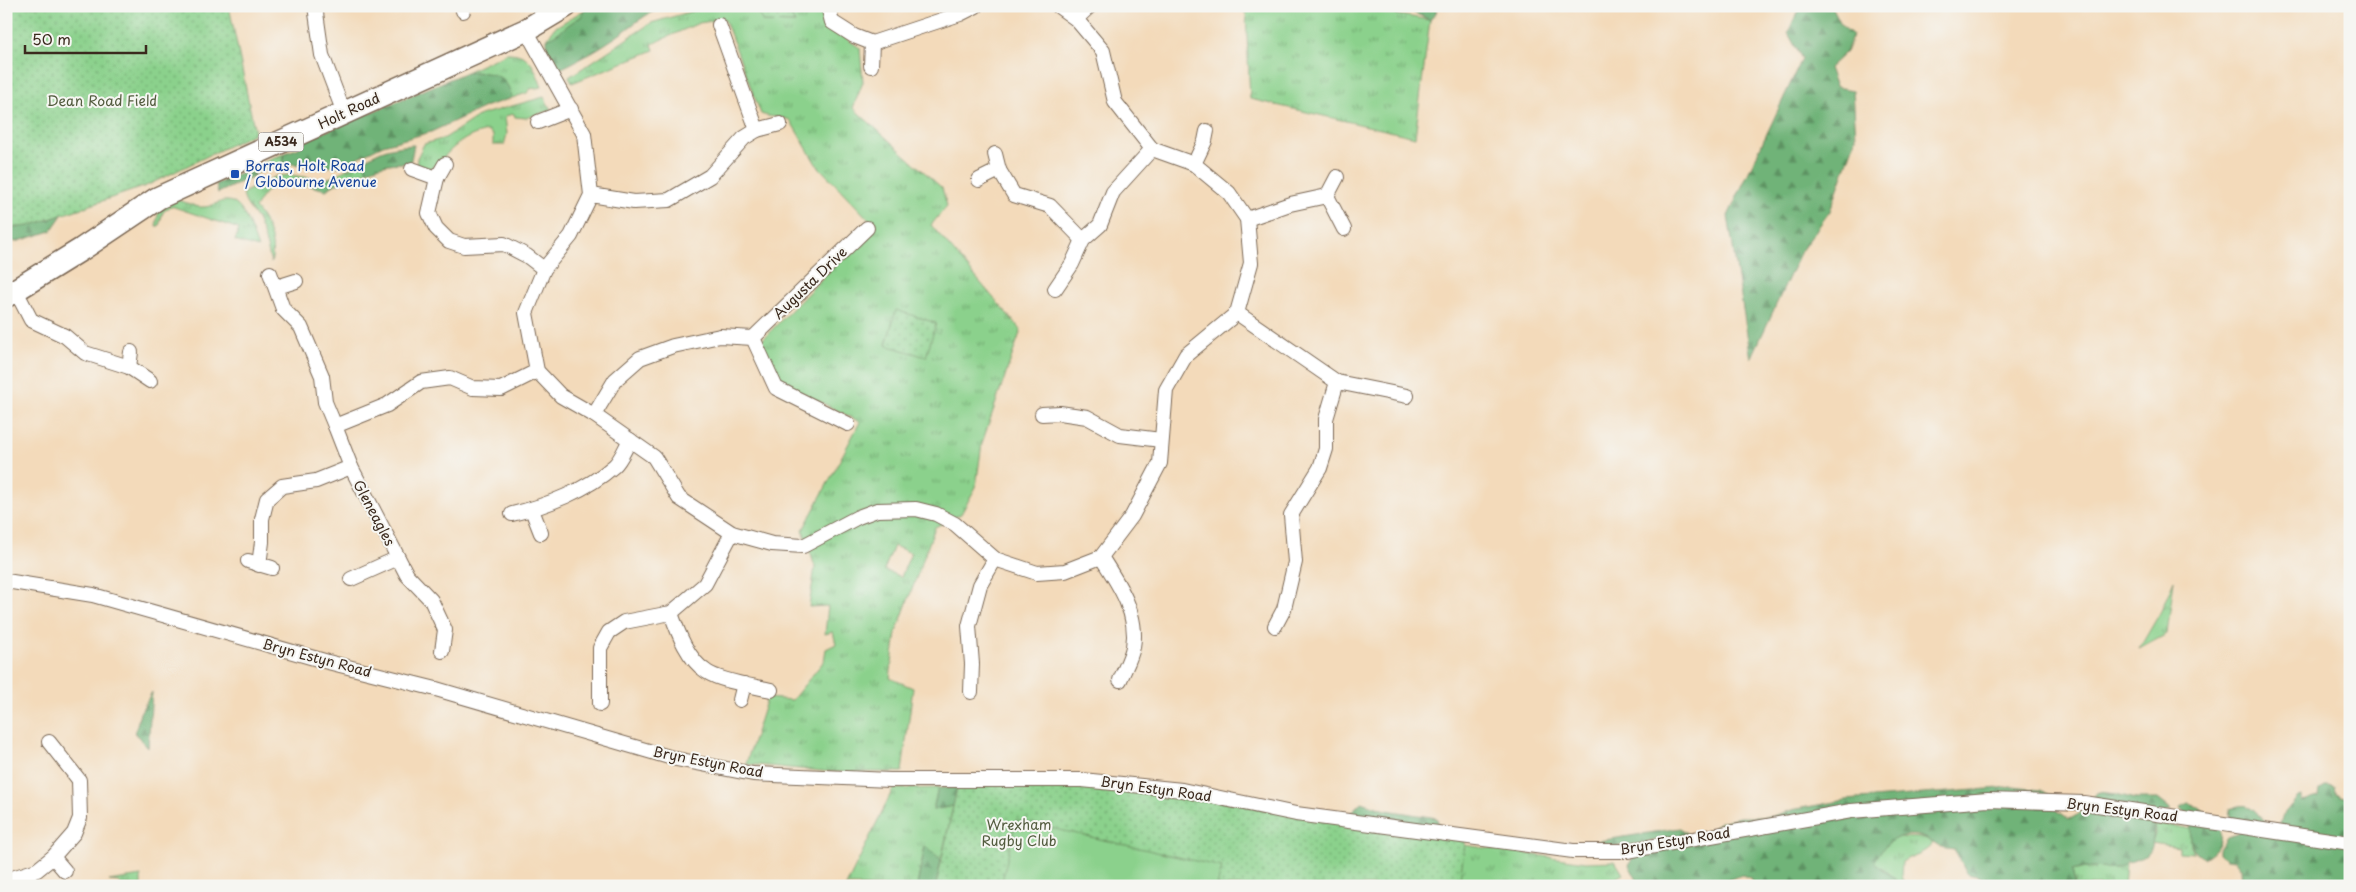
<svg xmlns="http://www.w3.org/2000/svg" width="2356" height="892" font-family="'Playpen Sans',sans-serif">
<style>
.grass{fill:url(#grass-tufts);stroke:#637e55;fill-rule:evenodd}
.forest{fill:url(#forest-firs);stroke:#566e4b}
.park{fill:url(#park-dots);stroke:#637e55}
.pitch{fill:#8bd18c;stroke:#637e55}
.lines{fill:none;stroke-linecap:round;stroke-linejoin:round}
.street-casing{stroke:#7b6855;stroke-width:16}
.primary-casing{stroke:#7b6855;stroke-width:25}
.street{stroke:#fff;stroke-width:14}
.primary{stroke:#fff;stroke-width:22}
.transit-dot{fill:#1a4fb4;stroke:#f6f6f2;stroke-width:2}
.labels{text-anchor:middle;stroke-width:4;stroke-linejoin:round;paint-order:stroke}
.shield{fill:#f6f6f2;stroke:#73675e;stroke-width:1}
.shield-label{font-size:12px;font-weight:bold;fill:#3b2a1e}
.park-label{font-size:14px;fill:#535c3f;stroke:#f6f6f2}
.street-label{font-size:14px;fill:#3b2a1e;stroke:#f6f6f2}
.transit-label{font-size:14px;fill:#164399;stroke:#f6f6f2;text-anchor:start}
</style>
<defs>
<pattern id="grass-tufts" width="24" height="20" patternUnits="userSpaceOnUse" patternTransform="scale(1.25)"><rect width="24" height="20" fill="#8bd18c"/><path d="M3 7l-1-3M5 7V3M7 7l1-3M15 17l-1-3M17 17v-4M19 17l1-3" fill="none" stroke="#73aa72"/></pattern>
<pattern id="forest-firs" width="22" height="20" patternUnits="userSpaceOnUse" patternTransform="scale(1.25)"><rect width="22" height="20" fill="#70b378"/><path d="M5 1l3.5 6h-7zM16 11l3.5 6h-7z" fill="#5d9262"/></pattern>
<pattern id="park-dots" width="8" height="8" patternUnits="userSpaceOnUse" patternTransform="scale(1.25)"><rect width="8" height="8" fill="#8bd18c"/><path d="M2 2h.1M6 6h.1" fill="none" stroke="#73aa72" stroke-width="1.8" stroke-linecap="round"/></pattern>
</defs>
<rect width="100%" height="100%" fill="#f6f6f2"/>
<filter id="ink" filterUnits="userSpaceOnUse"><feTurbulence type="fractalNoise" baseFrequency=".02" numOctaves="2"/><feDisplacementMap in="SourceGraphic" scale="10" xChannelSelector="R" yChannelSelector="G"/><feConvolveMatrix kernelMatrix="1 2 1 2 8 2 1 2 1" color-interpolation-filters="sRGB"/></filter>
<filter id="wash" filterUnits="userSpaceOnUse"><feTurbulence type="fractalNoise" baseFrequency=".0096" numOctaves="4" result="noise"/><feDisplacementMap in="SourceGraphic" scale="20" xChannelSelector="R" yChannelSelector="G"/><feGaussianBlur stdDeviation="1.12" result="paint"/><feColorMatrix in="noise" values="0 0 0 0 0 0 0 0 0 0 0 0 0 0 0 0 0 1.4 0 .05"/><feComposite in="paint" operator="in"/></filter>
<g filter="url(#wash)">
<rect width="100%" height="100%" fill="#f3daba"/>
<g class="grass">
<path d="M 710,6 L 754,6 L 763,22 L 795,23 L 785,6 L 824,6 L 836,31 L 860,48 L 863,82 L 853,108 L 942,188 L 947,206 L 931,225 L 1021,330 L 982,443 L 976,487 L 961,514 L 935,527 L 896,633 L 890,678 L 913,688 L 902,772 L 832,772 L 746,764 L 767,698 L 792,700 L 824,661 L 826,649 L 836,644 L 833,632 L 825,634 L 828,606 L 809,607 L 815,567 L 803,530 L 860,422 L 785,384 L 768,362 L 761,341 L 874,225 L 816,164 L 790,120 C 779,116 771,118 761,114 L 725,20 L 718,17 L 712,21 L 699,23 L 652,44 L 654,50 L 572,83 L 569,77 L 651,23 ZM 896,311 L 936,323 L 886,345 ZM 894,546 L 911,553 L 901,577 L 884,570 Z"/>
<polygon points="1249,6 1344,6 1430,20 1415,137 1250,99 1246,14 1244,10"/>
<path d="M 584,10 L 581,17 C 568,23 561,34 547,39 L 554,28 Z"/>
<path d="M 507,53 C 531,53 534,67 542,87 L 530,89 L 527,93 L 512,98 L 510,90 L 473,72 L 462,74 Z"/>
<path d="M 544,97 L 551,110 L 526,118 L 515,117 L 514,114 L 505,116 L 507,134 L 504,145 L 493,145 L 493,135 L 488,131 C 461,136 452,149 433,168 L 422,169 L 416,167 L 417,158 L 424,144 L 445,138 L 480,115 Z"/>
<path d="M 285,153 L 283,158 L 284,163 C 267,168 260,176 241,173 Z"/>
<polygon points="364,160 367,171 334,185 332,177"/>
<path d="M 290,175 L 310,178 L 310,186 C 284,174 266,186 255,208 C 268,223 276,244 271,263 C 268,249 264,235 258,221 C 253,211 244,205 243,193 L 277,176 Z"/>
<path d="M 174,200 C 185,200 194,208 204,207 C 212,207 220,200 227,201 C 244,201 253,235 258,248 L 235,241 L 239,229 L 171,206 L 163,212 L 159,226 L 156,226 L 159,209 Z"/>
<polygon points="2174,580 2167,634 2139,649 2161,611"/>
<polygon points="938,788 933,810 953,806 941,860 925,846 917,886 846,886 893,789"/>
<polygon points="2154,822 2191,829 2191,846 2194,853 2179,852 2179,847 2152,843 2155,834"/>
<path d="M 1896,837 L 1925,838 L 1933,843 C 1924,855 1914,854 1902,862 L 1901,876 L 1905,886 L 1896,886 L 1895,878 L 1874,862 L 1881,848 Z"/>
<polygon points="1464,845 1586,862 1615,861 1623,874 1602,886 1464,886 1459,884"/>
<path d="M 2126,862 L 2124,886 L 2073,886 L 2075,883 L 2072,871 C 2078,870 2085,867 2092,867 C 2106,867 2114,875 2126,862 Z"/>
<polygon points="141,876 141,886 122,886 119,882 109,881"/>
</g>
<g class="forest">
<path d="M 590,6 L 666,6 C 647,12 632,26 616,37 C 597,50 577,61 556,71 L 547,56 L 547,39 C 561,33 568,23 581,17 L 584,10 Z"/>
<polygon points="1410,6 1437,6 1436,13 1430,20 1414,13"/>
<polygon points="1803,6 1832,6 1842,26 1853,35 1846,52 1829,68 1836,87 1853,90 1856,138 1830,211 1801,251 1751,359 1728,216 1802,59 1788,33 1799,8"/>
<path d="M 473,72 C 494,73 507,75 512,98 L 487,106 L 431,132 L 383,145 L 340,166 L 322,167 L 284,163 L 283,158 L 285,153 L 299,148 L 301,142 L 462,74 Z"/>
<path d="M 414,145 L 410,164 C 394,162 382,164 367,171 L 364,160 C 384,148 391,147 414,145 Z"/>
<polygon points="241,173 256,175 218,193 216,184"/>
<polygon points="332,177 334,185 326,190 310,186 310,178 322,180"/>
<polygon points="62,215 51,231 19,241 6,243 6,228 29,226"/>
<polygon points="152,692 148,748 135,733 140,713"/>
<path d="M 2327,786 L 2334,787 L 2335,792 L 2343,797 L 2350,795 L 2350,886 L 2242,886 L 2241,868 L 2235,860 L 2226,859 L 2219,854 L 2219,849 L 2227,837 L 2238,834 L 2241,830 L 2231,822 L 2229,809 C 2249,801 2253,807 2265,823 L 2275,826 L 2280,824 L 2282,816 L 2298,797 L 2302,796 L 2302,802 C 2309,801 2312,798 2319,797 L 2320,790 Z"/>
<path d="M 2013,787 L 2040,790 L 2052,796 L 2058,811 L 2069,819 C 2088,812 2083,804 2098,792 L 2116,794 L 2136,799 L 2157,799 L 2171,810 L 2153,818 C 2155,842 2153,859 2126,862 C 2114,875 2107,867 2092,867 C 2086,867 2078,870 2072,871 L 2075,884 L 2073,886 L 1989,886 L 1978,876 L 1967,874 L 1954,849 C 1949,848 1943,848 1938,846 C 1934,844 1930,840 1925,838 C 1902,830 1884,841 1875,861 L 1883,870 L 1895,878 L 1896,886 L 1754,886 L 1750,878 L 1742,875 C 1735,877 1727,881 1720,883 C 1702,889 1656,887 1638,882 L 1629,865 L 1635,853 L 1705,835 L 1720,822 L 1739,817 L 1769,817 L 1796,809 L 1846,800 Z"/>
<polygon points="938,788 957,788 953,806 933,810"/>
<polygon points="1361,802 1386,810 1437,818 1440,831 1346,817"/>
<path d="M 2188,804 L 2198,807 L 2219,820 C 2222,840 2222,847 2204,858 C 2178,845 2203,826 2180,808 Z"/>
<path d="M 1680,828 L 1689,834 C 1667,838 1605,853 1586,843 Z"/>
<polygon points="925,846 941,860 936,886 917,886"/>
</g>
<g class="park">
<polygon points="6,6 229,6 255,133 146,186 29,226 6,228"/>
<polygon points="754,6 785,6 795,23 763,22"/>
<polygon points="896,310 936,323 926,357 886,345"/>
<polygon points="959,779 1082,780 1466,837 1459,886 936,886"/>
</g>
<polygon class="pitch" points="1016,820 1222,867 1217,886 1001,886"/>
</g>
<g filter="url(#ink)">
<g class="lines">
<defs>
<g id="street">
<polyline points="315,6 322,55 344,113"/>
<polyline points="462,6 463,11"/>
<polyline points="828,6 832,22 854,36 872,43 960,14 976,6"/>
<polyline points="1076,19 1090,6"/>
<polyline points="719,25 757,130 780,124"/>
<polyline points="526,30 584,134 591,195 571,236 544,269 526,313 537,371 561,396 594,415 654,457 679,498 732,533 772,544 803,546 858,517 877,510 916,509 936,514 955,524 995,559 1037,573 1065,571 1101,557 1132,516 1160,463 1166,390 1186,355 1237,313 1251,263 1247,219 1229,193 1194,164 1152,149 1115,102 1103,51 1076,19 1058,6"/>
<polyline points="871,66 872,43"/>
<polyline points="538,122 571,109"/>
<polyline points="995,154 999,170"/>
<polyline points="1194,164 1205,141 1207,131"/>
<polyline points="412,169 437,178 429,213 436,228 449,241 464,246 504,244 527,256 544,269"/>
<polyline points="437,178 445,164"/>
<polyline points="979,180 999,170 1014,195 1050,206 1083,240"/>
<polyline points="591,195 634,202 669,200 710,176 744,138 757,130"/>
<polyline points="1327,196 1337,177"/>
<polyline points="1247,219 1290,204 1327,196 1344,229"/>
<polyline points="270,273 283,309 301,327 322,376 325,402 335,426"/>
<polyline points="277,287 296,281"/>
<polyline points="1055,289 1072,264 1083,240 1100,225 1113,192 1152,149"/>
<polyline points="16,291 31,320 65,336 85,353 129,367 150,381"/>
<polyline points="1237,313 1337,382 1407,396"/>
<polyline points="753,338 867,228"/>
<polyline points="129,367 131,352"/>
<polyline points="1042,414 1060,413 1087,417 1120,435 1161,440"/>
<polyline points="594,415 615,380 640,358 673,346 720,336 753,338 776,388 848,424"/>
<polyline points="351,467 407,575 431,600 445,630 442,651"/>
<polyline points="532,510 541,533"/>
<path d="M 512,514 C 547,506 587,490 614,466 C 621,460 625,448 630,440"/>
<path d="M 1101,557 C 1118,583 1139,614 1133,647 C 1131,658 1124,670 1120,680"/>
<polyline points="248,561 272,568"/>
<polyline points="259,565 262,542 262,519 267,499 282,486 316,481 351,467 335,426 387,405 421,382 450,378 473,388 501,389 537,371"/>
<polyline points="351,579 398,558"/>
<polyline points="6,581 93,595 328,662 436,689 676,759 753,774 890,780 1082,780 1182,790 1296,814 1573,851 1627,851 1851,811 1988,800 2084,803 2350,843"/>
<path d="M 671,613 C 678,633 688,660 707,672 C 720,681 754,686 771,690"/>
<polyline points="1275,626 1284,609 1295,562 1291,515 1320,468 1326,449 1326,419 1337,382"/>
<polyline points="971,692 972,664 969,626 980,585 995,559"/>
<polyline points="740,700 744,684"/>
<polyline points="600,704 600,648 609,632 624,622 671,613 705,584 732,533"/>
<polyline points="53,857 65,871"/>
<polyline points="6,880 37,870 53,857 74,833 80,818 79,780 49,742"/>
</g>
<polyline id="primary" points="6,296 82,249 158,198 526,30 566,6"/>
</defs>
<use href="#street" class="street-casing"/>
<use href="#primary" class="primary-casing"/>
<use href="#street" class="street"/>
<use href="#primary" class="primary"/>
</g>
</g>
<rect class="transit-dot" x="230" y="169" width="10" height="10" rx="2.5"/>
<g class="labels">
<rect class="shield" x="258.5" y="132.5" width="45" height="19" rx="4"/>
<g class="shield-label">
<text x="281" y="146">A534</text>
</g>
<g class="park-label">
<text x="102" y="106">Dean Road Field</text>
<text x="1019" y="830">Wrexham<tspan x="1019" dy="16">Rugby Club</tspan></text>
</g>
<g class="street-label">
<text transform="translate(349 111) rotate(-25)" y="5">Holt Road</text>
<text transform="translate(810 283) rotate(-44)" y="5">Augusta Drive</text>
<text transform="translate(374 513) rotate(62)" y="5">Gleneagles</text>
<text transform="translate(317 658) rotate(15)" y="5">Bryn Estyn Road</text>
<text transform="translate(708 762) rotate(11)" y="5">Bryn Estyn Road</text>
<text transform="translate(1156 789) rotate(8)" y="5">Bryn Estyn Road</text>
<text transform="translate(2122 810) rotate(7)" y="5">Bryn Estyn Road</text>
<text transform="translate(1675 841) rotate(-9)" y="5">Bryn Estyn Road</text>
</g>
<g class="transit-label">
<text x="245" y="171">Borras, Holt Road<tspan x="245" dy="16">/ Globourne Avenue</tspan></text>
</g>
</g>
<rect width="2356" height="892" fill="none" stroke="#f6f6f2" stroke-width="25"/>
<path d="M25 45v8h121v-8" fill="none" stroke="#3b2a1e" stroke-width="2.5"/>
<text x="32" y="45" font-size="15" fill="#3b2a1e" stroke="#f6f6f2" stroke-width="4" paint-order="stroke">50 m</text>
</svg>
